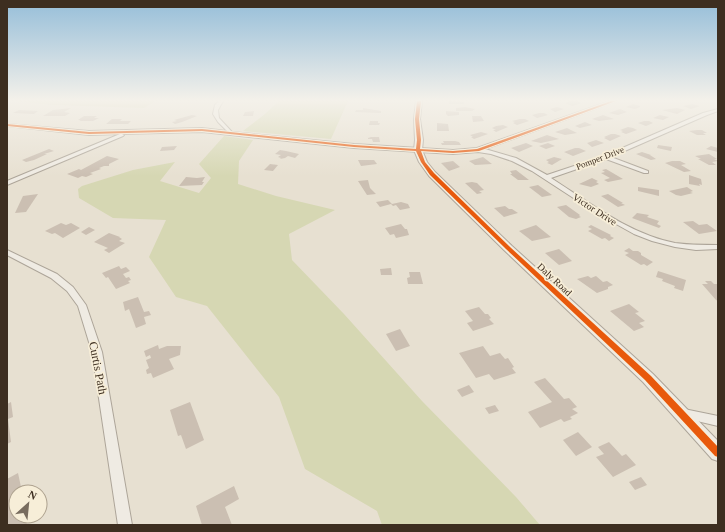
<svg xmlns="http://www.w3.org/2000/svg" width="725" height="532" font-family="Georgia,serif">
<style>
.green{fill:#d6d7b3}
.building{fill:#cbbfb2}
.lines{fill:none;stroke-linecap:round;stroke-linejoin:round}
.minor-casing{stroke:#ada599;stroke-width:2}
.tertiary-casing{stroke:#ada599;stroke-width:2}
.minor{fill:#efebe3;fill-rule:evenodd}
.tertiary{fill:#efebe3;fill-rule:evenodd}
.cycleway-casing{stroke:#f7eed8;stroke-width:2}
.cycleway{fill:#e8590c;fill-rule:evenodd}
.labels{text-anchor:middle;stroke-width:3.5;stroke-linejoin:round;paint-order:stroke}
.far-street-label{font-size:9px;fill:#3d2e20;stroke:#f7eed8}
.street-label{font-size:10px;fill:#3d2e20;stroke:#f7eed8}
.near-street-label{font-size:12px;fill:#3d2e20;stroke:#f7eed8}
</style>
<rect width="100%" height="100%" fill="#e7e0d1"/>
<g class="green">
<polygon points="16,101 155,101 144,108 54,105"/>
<polygon points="279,101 348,101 331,139 243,131 265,114"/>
<polygon points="224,136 253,140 239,161 238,184 276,196 335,210 289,234 292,260 344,314 422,401 516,497 540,525 382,525 377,511 305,469 279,397 207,306 176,297 149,257 166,220 113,218 79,198 78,189 82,186 133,170 175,162 160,181 199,193 211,178 199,164"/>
</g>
<g class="building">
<polygon points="449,101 464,102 464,104 449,104"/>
<polygon points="570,101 575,101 582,103 572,106 565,103"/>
<polygon points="633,104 640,106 640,107 635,109 626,107"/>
<polygon points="692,104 700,106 691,109 683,106"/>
<polygon points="465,107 475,109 472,111 456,111 456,108"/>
<polygon points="557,107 564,109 555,112 550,109"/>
<polygon points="71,108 64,112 70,113 65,116 43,116 53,110"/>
<polygon points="363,108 381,111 381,113 355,112 356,110 363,110"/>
<polygon points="677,108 685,110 677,114 662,110"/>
<polygon points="620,109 627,112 618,115 609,113"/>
<polygon points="19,110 38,111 34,114 13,113"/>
<polygon points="254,111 253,116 243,116 245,112"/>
<polygon points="446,111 459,112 459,115 448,116 446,114"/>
<polygon points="539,113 544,113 548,115 537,118 532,115"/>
<polygon points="192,115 197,116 182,122 175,124 172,122 177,121 174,120"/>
<polygon points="603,115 614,119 599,121 592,119"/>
<polygon points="660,115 664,116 669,117 663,120 653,118"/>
<polygon points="84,116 97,116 94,118 99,118 93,121 79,121 81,120 78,120"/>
<polygon points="472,116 481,116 484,121 473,122"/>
<polygon points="112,119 122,119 120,121 131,121 128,124 106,124"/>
<polygon points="520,119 525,119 529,121 517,125 513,123 515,122 512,121"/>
<polygon points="370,121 378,121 378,123 380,123 379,125 369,125"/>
<polygon points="644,121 649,121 653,123 646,126 638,123"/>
<polygon points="585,122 592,125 580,128 575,126"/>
<polygon points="437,123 448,124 449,131 437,131"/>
<polygon points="503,125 508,127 496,132 493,130 496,130 492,128 496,126"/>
<polygon points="628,127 633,128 637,130 626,134 621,132 623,131 620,130"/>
<polygon points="567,128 577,133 565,135 555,132"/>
<polygon points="697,130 702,130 707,133 703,133 706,135 697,135 689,131"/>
<polygon points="481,132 488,134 474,139 471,137 473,137 470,135"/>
<polygon points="611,134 615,134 621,136 610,141 604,138 606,137 604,137"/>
<polygon points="547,135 559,139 541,143 531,141"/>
<polygon points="371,137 379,137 380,142 373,142 372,139 368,139 368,138"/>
<polygon points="596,140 604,143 592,147 587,143"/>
<polygon points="443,141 455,141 459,142 461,145 442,145 441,143 444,143"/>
<polygon points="526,143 533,146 519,152 511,148"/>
<polygon points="548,143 555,146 546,149 539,146"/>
<polygon points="658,145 672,147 671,151 657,148"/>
<polygon points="177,146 174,150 160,151 162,147"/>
<polygon points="711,146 718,148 718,152 706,149"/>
<polygon points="575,148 579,148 586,151 573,156 564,152"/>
<polygon points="49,149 54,151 44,154 47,154 34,160 26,162 22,160"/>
<polygon points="280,150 286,151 299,154 295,158 288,156 285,158 280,159 281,158 278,157 281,155 275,154"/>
<polygon points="642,152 651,155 650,155 656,159 651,160 636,154"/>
<polygon points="709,154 717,159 714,159 718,161 712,162 716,165 709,165 698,159 701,159 695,156"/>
<polygon points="107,156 119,159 109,164 109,166 104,166 99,168 101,169 90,173 93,174 86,177 82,176 78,178 67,174 79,169 81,170"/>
<polygon points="483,157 492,164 475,165 469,161"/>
<polygon points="554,157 562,159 552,165 547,163 549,162 546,160"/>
<polygon points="358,160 374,160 377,164 361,166"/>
<polygon points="453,161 460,167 449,171 441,163"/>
<polygon points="672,161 680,161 686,164 681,165 691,171 684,172 665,163"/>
<polygon points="270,164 278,165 273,171 264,170"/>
<polygon points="606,169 623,179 608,182 604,180 610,178 601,173 605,172 602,170"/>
<polygon points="516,170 529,180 518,180 510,174 512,174 510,171"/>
<polygon points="689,175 701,179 702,185 699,184 700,186 689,184"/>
<polygon points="186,177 197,178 205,177 202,182 204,182 202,185 179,186"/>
<polygon points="592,178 598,181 596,182 599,184 591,187 579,184"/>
<polygon points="368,180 370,188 376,194 367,195 358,181"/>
<polygon points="472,182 477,183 484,190 479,191 482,193 477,194 465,183"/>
<polygon points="538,185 552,195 542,197 529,187"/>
<polygon points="638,187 659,190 659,196 638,191"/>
<polygon points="687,187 693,191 690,192 693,193 681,196 676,195 669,191"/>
<polygon points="38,194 26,212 15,213 23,196"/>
<polygon points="608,194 623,203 621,203 625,205 618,207 601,196"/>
<polygon points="388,200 392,204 401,202 408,204 410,208 400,210 396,205 393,206 391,204 380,207 376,202"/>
<polygon points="566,205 580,215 579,216 581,217 576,219 569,217 557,207"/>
<polygon points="505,206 509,209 512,209 518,213 504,217 494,208"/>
<polygon points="637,213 649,215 647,217 659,221 657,224 661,226 659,228 632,218"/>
<polygon points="693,221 699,225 707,224 717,231 699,234 683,222"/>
<polygon points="61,223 66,225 71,223 80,228 63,238 55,233 52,234 45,231"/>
<polygon points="401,224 405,229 407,229 409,235 396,238 394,234 390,235 385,228"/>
<polygon points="536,225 551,237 532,241 519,231"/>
<polygon points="591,225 611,235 610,236 614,238 609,241 605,238 602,239 588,231 592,229 588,227"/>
<polygon points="89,227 95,230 86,235 81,232"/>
<polygon points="109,233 120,237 119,237 122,239 119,241 125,243 109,253 104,250 108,248 94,242"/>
<polygon points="629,248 633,251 638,251 641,253 641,255 653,262 647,266 644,264 641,265 625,255 629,253 624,251"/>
<polygon points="559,249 572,261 559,265 545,253"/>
<polygon points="119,266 121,269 126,267 130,271 123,274 126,278 129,277 131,280 128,281 130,283 116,289 108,277 106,278 102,273"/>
<polygon points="391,268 392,275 381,275 380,269"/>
<polygon points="658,271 686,280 683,291 674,288 675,286 662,281 663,279 656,277"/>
<polygon points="409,272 420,272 423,284 408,284 407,278 410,277"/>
<polygon points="588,276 591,278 596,276 603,282 607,281 613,285 608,287 608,289 597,293 577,279"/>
<polygon points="705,281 711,281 714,284 718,284 718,301 716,300 702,284 708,284"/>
<polygon points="138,297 144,312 149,311 151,315 144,317 146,324 136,328 129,309 125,311 123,302"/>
<polygon points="629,304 639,312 635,313 645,321 639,323 644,327 634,331 610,311"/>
<polygon points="479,307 485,314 488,314 491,318 489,319 494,324 473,331 467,323 473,321 465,311"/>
<polygon points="400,329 410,346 396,351 386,334"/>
<polygon points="158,345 159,349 167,346 181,346 180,355 169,359 174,369 153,378 151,373 147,374 146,370 149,368 146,360 151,358 150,355 146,357 144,351"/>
<polygon points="483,346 490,356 500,353 505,359 508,358 514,367 512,368 516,373 494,380 489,374 476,378 459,353"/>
<polygon points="545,378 564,399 569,398 577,407 572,409 578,413 570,417 572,419 564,422 561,419 540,428 528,412 552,402 534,382"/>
<polygon points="469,385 474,392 462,397 457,390"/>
<polygon points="11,402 13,417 8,419 11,442 7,444 7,404"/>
<polygon points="190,402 204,440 186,449 181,435 178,436 170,410"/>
<polygon points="495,405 499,411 489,414 485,408"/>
<polygon points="578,432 592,447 576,456 563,440"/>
<polygon points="609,442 622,456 626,454 636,465 613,477 596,457 604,454 598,447"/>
<polygon points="18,473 21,487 23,485 25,492 16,492 16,516 20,516 20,517 25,516 27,525 7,525 7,479"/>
<polygon points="641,477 647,485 635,490 629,482"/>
<polygon points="234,486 239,499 225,507 232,525 202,525 196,506"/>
</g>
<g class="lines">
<defs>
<g id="minor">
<path d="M 219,101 L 223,101 L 218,110 L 219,118 L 232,132 L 354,144 L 453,150 L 477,148 L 610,101 L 616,101 L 485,149 L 516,158 L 547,175 L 604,156 L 703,113 L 718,109 L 718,111 L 707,115 L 611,157 L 648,171 L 648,173 L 644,173 L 606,159 L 551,178 C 590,203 629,234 675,243 C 690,245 704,245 718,245 L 718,249 L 696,250 L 675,247 L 652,241 L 634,234 L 598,214 L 532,171 L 512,161 L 491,154 L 478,152 L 453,154 L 354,148 L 202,132 L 122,134 L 124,135 L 123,136 L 7,185 L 7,181 L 120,134 L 89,135 L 7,126 L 7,124 L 89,131 L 202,128 L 227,131 L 218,122 L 213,114 L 215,105 Z"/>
<polygon points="7,250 57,274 73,287 86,305 102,352 132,525 118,525 92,352 78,306 67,291 51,278 7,255"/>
<polygon points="684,409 718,416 718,426 680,417 678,414 680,411"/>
</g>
<polygon id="tertiary" points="416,101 422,101 420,119 423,140 422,150 427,162 435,172 512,246 653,374 718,441 718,461 712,459 643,382 504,250 429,176 419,162 414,150 415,140 414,119"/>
</defs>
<use href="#minor" class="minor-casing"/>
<use href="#tertiary" class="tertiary-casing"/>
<use href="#minor" class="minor"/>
<use href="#tertiary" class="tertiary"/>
<defs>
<polygon id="cycleway" points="417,101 421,101 419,119 421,140 420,149 453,151 477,149 611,101 616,101 479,151 453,153 421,151 425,162 434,173 510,247 651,376 718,447 718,457 715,456 645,380 506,249 430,175 421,162 416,151 354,147 202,131 89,134 7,126 7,124 89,132 202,129 354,145 416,149 417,140 415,119"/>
</defs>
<use href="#cycleway" class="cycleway-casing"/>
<use href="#cycleway" class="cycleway"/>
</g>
<linearGradient id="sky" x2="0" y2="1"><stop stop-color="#96bed9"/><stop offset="0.57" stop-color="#f4f1ea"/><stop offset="1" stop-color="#f4f1ea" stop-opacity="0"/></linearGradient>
<rect width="725" height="176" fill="url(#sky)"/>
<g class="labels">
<g class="far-street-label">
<text transform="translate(600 158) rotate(-21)" y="3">Pomper Drive</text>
</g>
<g class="street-label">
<text transform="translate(595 209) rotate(33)" y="4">Victor Drive</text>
<text transform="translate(555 279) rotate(43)" y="4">Daly Road</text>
</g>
<g class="near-street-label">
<text transform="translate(98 368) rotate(79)" y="4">Curtis Path</text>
</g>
</g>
<rect width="725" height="532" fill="none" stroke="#3d2e20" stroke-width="16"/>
<g transform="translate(28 504) rotate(27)"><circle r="19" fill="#f7eed8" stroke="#ada18e"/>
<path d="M0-3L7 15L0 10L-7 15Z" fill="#786c5e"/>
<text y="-6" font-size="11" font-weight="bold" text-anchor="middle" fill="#3d2e20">N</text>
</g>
</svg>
